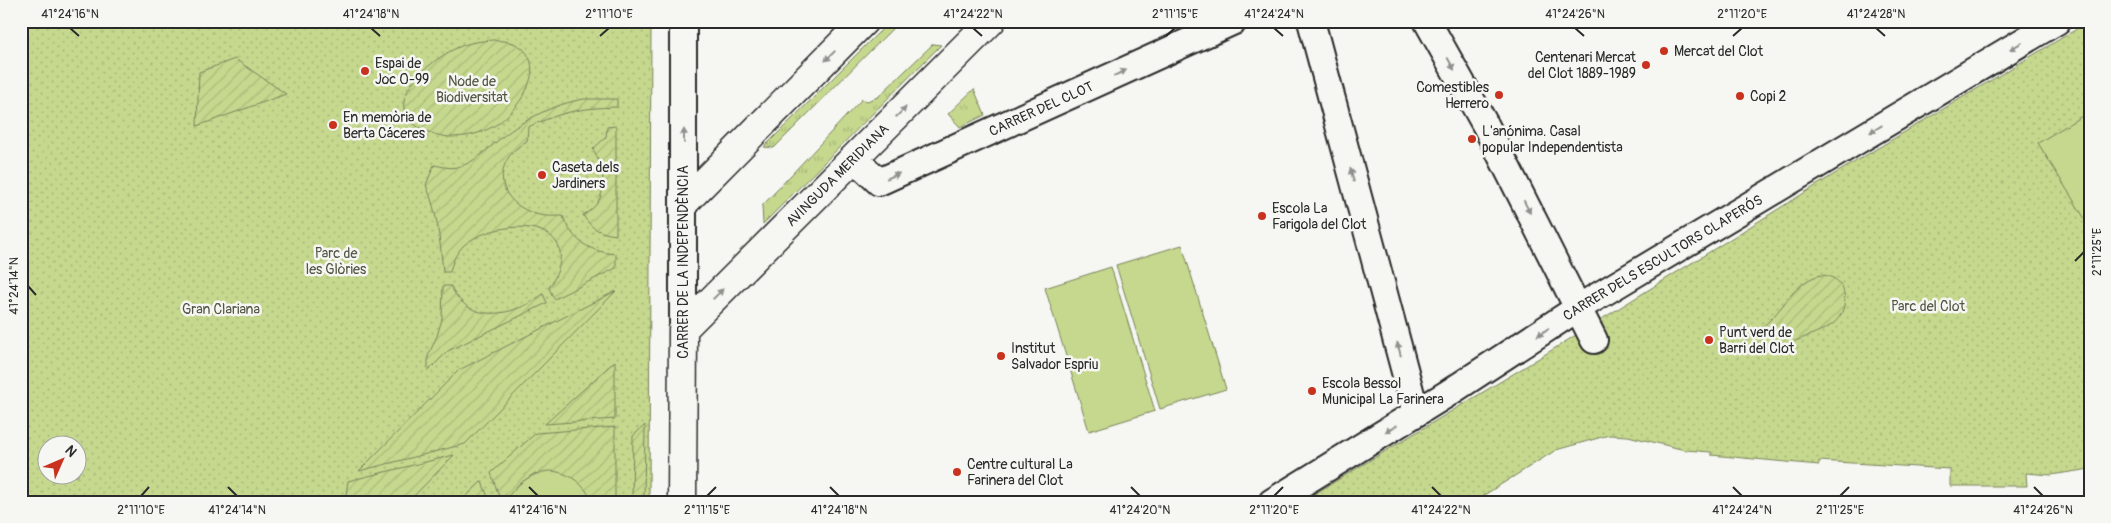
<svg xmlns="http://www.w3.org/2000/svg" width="2111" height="523" font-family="Pangolin,sans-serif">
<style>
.grass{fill:url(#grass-tufts);stroke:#78825c}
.park{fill:url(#park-dots);stroke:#78825c;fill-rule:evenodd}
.garden{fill:url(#garden-furrows);stroke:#78825c}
.pitch{fill:#c5d88d;stroke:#78825c}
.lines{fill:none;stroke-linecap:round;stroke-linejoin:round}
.street-casing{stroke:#2b2b2b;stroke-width:30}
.secondary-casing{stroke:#2b2b2b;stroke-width:31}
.street{stroke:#f6f6f2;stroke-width:26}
.secondary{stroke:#f6f6f2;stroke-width:28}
.oneway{fill:#90908e}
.ticks{fill:none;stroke:#2b2b2b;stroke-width:2}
.poi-dot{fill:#c8321e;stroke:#f6f6f2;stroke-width:2}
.labels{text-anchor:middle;stroke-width:5;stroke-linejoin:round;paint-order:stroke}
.poi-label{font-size:14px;fill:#2b2b2b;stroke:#f6f6f2;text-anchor:start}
.park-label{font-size:14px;fill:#525644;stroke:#f6f6f2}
.street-label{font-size:14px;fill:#2b2b2b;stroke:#f6f6f2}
.neatline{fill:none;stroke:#2b2b2b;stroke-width:2}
.ticks-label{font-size:12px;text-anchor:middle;fill:#2b2b2b}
</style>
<defs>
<pattern id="grass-tufts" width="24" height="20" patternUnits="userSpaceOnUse" patternTransform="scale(1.25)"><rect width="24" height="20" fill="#c5d88d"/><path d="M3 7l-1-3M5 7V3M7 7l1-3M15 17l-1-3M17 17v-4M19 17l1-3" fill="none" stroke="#a9ba7a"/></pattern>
<pattern id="park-dots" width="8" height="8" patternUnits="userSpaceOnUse" patternTransform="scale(1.25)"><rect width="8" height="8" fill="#c5d88d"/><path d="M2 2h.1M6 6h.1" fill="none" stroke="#a9ba7a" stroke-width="1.8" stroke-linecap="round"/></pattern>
<pattern id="garden-furrows" width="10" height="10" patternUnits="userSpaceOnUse" patternTransform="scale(1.25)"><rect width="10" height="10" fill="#c5d88d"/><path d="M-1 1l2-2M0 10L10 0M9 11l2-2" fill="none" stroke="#a9ba7a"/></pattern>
</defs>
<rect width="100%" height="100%" fill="#f6f6f2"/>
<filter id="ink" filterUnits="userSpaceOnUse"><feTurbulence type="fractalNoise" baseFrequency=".02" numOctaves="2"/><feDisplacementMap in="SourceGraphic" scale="10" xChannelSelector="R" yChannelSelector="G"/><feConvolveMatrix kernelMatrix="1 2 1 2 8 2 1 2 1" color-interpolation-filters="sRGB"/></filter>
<g filter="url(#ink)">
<g class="grass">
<polygon points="890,21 900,21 774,148 764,147"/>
<polygon points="933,44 941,45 763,224 762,206 862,99 867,101 878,97"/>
<polygon points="974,89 985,115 960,127 948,114"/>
</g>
<g class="park">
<path d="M 21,21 L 651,21 L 649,502 L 21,502 ZM 48,446 L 78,446 L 78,476 L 48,476 Z"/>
<polygon points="2090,21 2090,469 2051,475 2026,473 2027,486 1950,486 1950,469 1819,461 1819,465 1711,455 1711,452 1685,450 1628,436 1609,435 1556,450 1473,502 1301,502 1523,368 1833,175"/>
</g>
<g class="garden">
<path d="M 493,40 C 502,41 514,41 522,48 C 548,71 516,113 494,126 C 480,134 466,137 450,137 C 438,136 424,132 414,124 C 381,98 436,56 459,47 C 470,42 482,41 493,40 Z"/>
<polygon points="235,59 286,94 197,126 199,72"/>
<path d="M 584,99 L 617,99 L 617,107 C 579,108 562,112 528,127 L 527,141 C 490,162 496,202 536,214 C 545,217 554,216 563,216 C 572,241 590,252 616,254 L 616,268 L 554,299 L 549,288 C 592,219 501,215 464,245 C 456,253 452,262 450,272 L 443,272 C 440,242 438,214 426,185 L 434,165 C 441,166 449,169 457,167 C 474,164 488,148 501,138 C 525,119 554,104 584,99 Z"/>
<path d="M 616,126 L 616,235 C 600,233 591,229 583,215 C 610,201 606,172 593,149 L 606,137 L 607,127 Z"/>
<path d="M 1821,275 C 1847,275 1852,307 1834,323 C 1828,328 1818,332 1810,335 C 1787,345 1765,352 1740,346 C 1751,337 1762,328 1772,318 C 1787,302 1798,280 1821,275 Z"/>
<path d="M 443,286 L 451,286 C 468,326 516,316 543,294 L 547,303 L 448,351 L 428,371 L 428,356 L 437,336 L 442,319 Z"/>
<polygon points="616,291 465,444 359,471 459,370"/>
<polygon points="615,361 615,419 545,424"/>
<polygon points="645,425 644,502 632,502 633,436"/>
<polygon points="615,427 615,502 593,502 591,499 535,473 518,485 504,502 501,502 491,473 536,433"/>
<polygon points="454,455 408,502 345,502 348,481"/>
<polygon points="482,482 490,502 460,502 481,482"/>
</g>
<g class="pitch">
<polygon points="2090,111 2090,227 2038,143"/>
<polygon points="1182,245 1226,389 1160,409 1116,265"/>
<polygon points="1111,267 1155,411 1089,431 1045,288"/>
<path d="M 548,471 C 569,471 584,484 593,502 L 504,502 C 515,486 528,474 548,471 Z"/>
</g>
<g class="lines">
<defs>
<g id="street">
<polyline points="1311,21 1416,413"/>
<polyline points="1427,21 1486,126 1594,340"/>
<path id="s1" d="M 855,159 L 879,182 L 1234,21"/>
<polyline points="683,329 683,21"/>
<path id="s2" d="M 1272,502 L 1447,394 L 1578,308 L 2057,21"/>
</g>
<g id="secondary">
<polyline points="684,203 864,21"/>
<path id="s3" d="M 682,502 L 683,329 L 991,21"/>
</g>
</defs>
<use href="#street" class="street-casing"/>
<use href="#secondary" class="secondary-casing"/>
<use href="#street" class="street"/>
<use href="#secondary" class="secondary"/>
</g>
<defs><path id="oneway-solid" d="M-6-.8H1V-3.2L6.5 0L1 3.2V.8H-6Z" transform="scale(1.25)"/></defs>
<g class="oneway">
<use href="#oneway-solid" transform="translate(2016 46) rotate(149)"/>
<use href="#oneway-solid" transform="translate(830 56) rotate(135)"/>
<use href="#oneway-solid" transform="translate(1451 64) rotate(61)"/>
<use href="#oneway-solid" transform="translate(1120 73) rotate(-25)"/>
<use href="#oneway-solid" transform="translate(901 112) rotate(-45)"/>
<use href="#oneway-solid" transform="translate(1876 129) rotate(149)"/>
<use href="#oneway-solid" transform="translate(684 136) rotate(-90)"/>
<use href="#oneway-solid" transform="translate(1352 175) rotate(-105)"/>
<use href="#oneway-solid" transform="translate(893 176) rotate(-23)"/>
<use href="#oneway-solid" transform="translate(1527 207) rotate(63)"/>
<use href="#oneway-solid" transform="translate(718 294) rotate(-45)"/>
<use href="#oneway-solid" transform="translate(1543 332) rotate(147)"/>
<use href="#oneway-solid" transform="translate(1399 349) rotate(-105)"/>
<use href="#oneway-solid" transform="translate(1391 429) rotate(148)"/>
</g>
</g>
<path class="ticks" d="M 70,28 L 79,36M 371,28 L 380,36M 973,28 L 982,36M 1274,28 L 1283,36M 1575,28 L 1584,36M 1876,28 L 1885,36M 600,36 L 609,28M 1166,36 L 1175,28M 1733,36 L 1742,28M 2075,261 L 2084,252M 28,286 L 36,295M 228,487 L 237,496M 529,487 L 538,496M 830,487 L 839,496M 1131,487 L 1140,496M 1432,487 L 1441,496M 1733,487 L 1742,496M 2034,487 L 2043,496M 141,496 L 149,487M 707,496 L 716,487M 1274,496 L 1283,487M 1840,496 L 1849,487"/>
<g class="poi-dot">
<circle cx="1664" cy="51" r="5"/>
<circle cx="1646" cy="65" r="5"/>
<circle cx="365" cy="71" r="5"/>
<circle cx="1499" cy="95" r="5"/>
<circle cx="1740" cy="96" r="5"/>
<circle cx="333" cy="125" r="5"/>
<circle cx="1472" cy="139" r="5"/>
<circle cx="542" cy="175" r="5"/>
<circle cx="1262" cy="216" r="5"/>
<circle cx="1709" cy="340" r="5"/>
<circle cx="1001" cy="356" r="5"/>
<circle cx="1312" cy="391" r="5"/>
<circle cx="957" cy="472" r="5"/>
</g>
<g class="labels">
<g class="poi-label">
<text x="1674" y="56">Mercat del Clot</text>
<text x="1636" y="62" text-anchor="end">Centenari Mercat<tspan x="1636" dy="16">del Clot 1889-1989</tspan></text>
<text x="375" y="68">Espai de<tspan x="375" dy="16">Joc 0-99</tspan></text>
<text x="1489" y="92" text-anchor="end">Comestibles<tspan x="1489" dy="16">Herrero</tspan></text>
<text x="1750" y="101">Copi 2</text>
<text x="343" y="122">En memòria de<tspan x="343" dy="16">Berta Cáceres</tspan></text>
<text x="1482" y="136">L'anónima. Casal<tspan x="1482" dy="16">popular Independentista</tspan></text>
<text x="552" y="172">Caseta dels<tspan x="552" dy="16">Jardiners</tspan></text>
<text x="1272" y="213">Escola La<tspan x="1272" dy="16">Farigola del Clot</tspan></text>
<text x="1719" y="337">Punt verd de<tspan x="1719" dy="16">Barri del Clot</tspan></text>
<text x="1011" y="353">Institut<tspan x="1011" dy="16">Salvador Espriu</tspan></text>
<text x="1322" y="388">Escola Bessol<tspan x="1322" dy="16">Municipal La Farinera</tspan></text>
<text x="967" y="469">Centre cultural La<tspan x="967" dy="16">Farinera del Clot</tspan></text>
</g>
<g class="park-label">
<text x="472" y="86">Node de<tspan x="472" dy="16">Biodiversitat</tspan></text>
<text x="336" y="258">Parc de<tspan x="336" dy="16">les Glòries</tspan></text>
<text x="1928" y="311">Parc del Clot</text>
<text x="221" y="314">Gran Clariana</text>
</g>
<g class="street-label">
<text dy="5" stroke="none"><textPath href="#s1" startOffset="211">CARRER DEL CLOT</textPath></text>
<text dy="5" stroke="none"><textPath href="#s3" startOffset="391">AVINGUDA MERIDIANA</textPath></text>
<text dy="5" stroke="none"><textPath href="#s2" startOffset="461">CARRER DELS ESCULTORS CLAPERÓS</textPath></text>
<text transform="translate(683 262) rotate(-90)" y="5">CARRER DE LA INDEPENDÈNCIA</text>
</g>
</g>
<rect width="2111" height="523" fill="none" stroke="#f6f6f2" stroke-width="55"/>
<g transform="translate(62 460) rotate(45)"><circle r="24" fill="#f6f6f2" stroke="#a5a5a2"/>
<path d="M0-4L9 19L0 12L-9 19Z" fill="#c8321e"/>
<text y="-8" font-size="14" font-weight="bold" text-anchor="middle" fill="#2b2b2b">N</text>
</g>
<rect x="28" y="28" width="2056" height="468" class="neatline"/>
<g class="ticks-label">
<text x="70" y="18">41°24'16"N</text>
<text x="371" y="18">41°24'18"N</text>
<text x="609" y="18">2°11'10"E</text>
<text x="973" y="18">41°24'22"N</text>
<text x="1175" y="18">2°11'15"E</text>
<text x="1274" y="18">41°24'24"N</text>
<text x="1575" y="18">41°24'26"N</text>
<text x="1742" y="18">2°11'20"E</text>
<text x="1876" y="18">41°24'28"N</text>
<text transform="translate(2097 252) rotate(-90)" y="4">2°11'25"E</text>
<text transform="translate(14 286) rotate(-90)" y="4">41°24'14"N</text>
<text x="141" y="514">2°11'10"E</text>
<text x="237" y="514">41°24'14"N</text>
<text x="538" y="514">41°24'16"N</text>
<text x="707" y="514">2°11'15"E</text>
<text x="839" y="514">41°24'18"N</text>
<text x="1140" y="514">41°24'20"N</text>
<text x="1274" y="514">2°11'20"E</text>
<text x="1441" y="514">41°24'22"N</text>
<text x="1742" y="514">41°24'24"N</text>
<text x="1840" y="514">2°11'25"E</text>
<text x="2043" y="514">41°24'26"N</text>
</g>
</svg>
